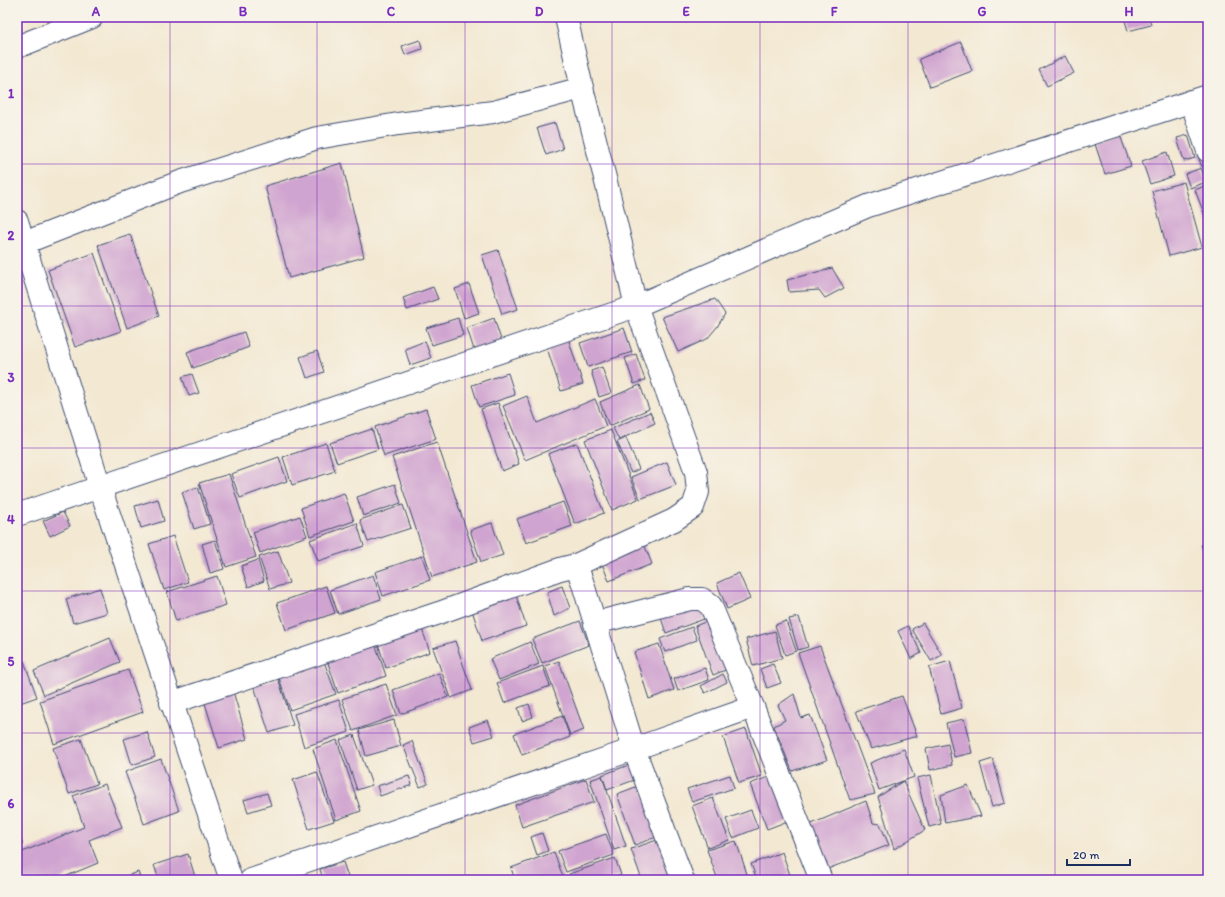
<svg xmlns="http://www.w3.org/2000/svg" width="1225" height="897" font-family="Itim,sans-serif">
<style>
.building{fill:#d0a4d0}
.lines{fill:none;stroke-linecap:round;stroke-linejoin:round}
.minor-casing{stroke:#3b4b6f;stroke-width:24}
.minor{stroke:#fff;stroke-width:22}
.grid{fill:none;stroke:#7b2cbf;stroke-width:1;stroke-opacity:0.55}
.neatline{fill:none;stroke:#7b2cbf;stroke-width:1.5}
.grid-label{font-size:13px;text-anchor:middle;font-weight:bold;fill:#7b2cbf}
</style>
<rect width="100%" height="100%" fill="#f7f3e8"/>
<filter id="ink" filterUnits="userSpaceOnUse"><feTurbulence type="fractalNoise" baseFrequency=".025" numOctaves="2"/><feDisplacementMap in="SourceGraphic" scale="8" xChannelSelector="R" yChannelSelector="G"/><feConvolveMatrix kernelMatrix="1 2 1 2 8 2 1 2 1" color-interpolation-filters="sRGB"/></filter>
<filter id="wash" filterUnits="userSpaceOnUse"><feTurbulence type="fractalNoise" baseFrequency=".012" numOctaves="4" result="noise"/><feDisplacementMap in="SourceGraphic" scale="16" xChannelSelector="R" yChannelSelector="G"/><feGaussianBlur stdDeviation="0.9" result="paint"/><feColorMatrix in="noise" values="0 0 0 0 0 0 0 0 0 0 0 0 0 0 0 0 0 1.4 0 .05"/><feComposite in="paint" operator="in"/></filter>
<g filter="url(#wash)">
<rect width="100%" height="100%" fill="#f3e8d2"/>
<g id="blocks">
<g class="building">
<polygon points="1124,17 1149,17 1151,25 1128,31"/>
<polygon points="420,40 422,49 405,55 402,46"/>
<polygon points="961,42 972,71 930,87 919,59"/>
<polygon points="1065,56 1074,73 1047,86 1039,70"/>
<polygon points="555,123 563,149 546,155 537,128"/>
<polygon points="1119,132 1131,166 1105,174 1094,141"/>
<polygon points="1188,135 1195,158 1184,161 1177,138"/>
<polygon points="1167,152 1174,176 1150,184 1142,161"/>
<polygon points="1203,152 1208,165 1202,167 1197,154"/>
<polygon points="342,163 364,257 289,278 265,186"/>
<polygon points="1201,168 1206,182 1190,188 1185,174"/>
<polygon points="1184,182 1202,247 1169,256 1152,191"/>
<polygon points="1207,185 1208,186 1208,224 1195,190"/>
<polygon points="130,234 159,316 127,328 98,245"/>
<polygon points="498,250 518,309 502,314 482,255"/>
<polygon points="94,253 121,331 75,347 48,270"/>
<polygon points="832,268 844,288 825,298 819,290 789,292 787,280"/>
<polygon points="469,284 479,313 464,318 455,289"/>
<polygon points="433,287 438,299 407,310 403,298"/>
<polygon points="715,299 725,314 717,327 707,339 678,352 662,317"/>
<polygon points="458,318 463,335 432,345 426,328"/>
<polygon points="494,318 502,343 475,353 467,328"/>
<polygon points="624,328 632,352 588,367 580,343"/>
<polygon points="244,332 249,347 193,368 187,352"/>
<polygon points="568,338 583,384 561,391 546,345"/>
<polygon points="425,341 431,358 410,365 405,349"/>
<polygon points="317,351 324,372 307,378 300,357"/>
<polygon points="636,354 645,380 634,384 625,358"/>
<polygon points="602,367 611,393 599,397 591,371"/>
<polygon points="508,373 515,395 479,407 472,385"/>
<polygon points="192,374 199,393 189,396 182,377"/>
<polygon points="640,385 649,409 609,426 600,402"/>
<polygon points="527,396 537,423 595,399 606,426 525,460 503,406"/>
<polygon points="498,403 519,464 502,471 481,409"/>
<polygon points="426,409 436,439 384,456 375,427"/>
<polygon points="650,412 655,423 619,440 613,428"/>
<polygon points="372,429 378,449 337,463 330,443"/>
<polygon points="611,430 638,499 612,510 585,440"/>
<polygon points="626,438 639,469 631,473 617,442"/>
<polygon points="437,442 477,562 432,577 392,457"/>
<polygon points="326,443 335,471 292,485 283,457"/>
<polygon points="577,443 604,513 575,524 548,454"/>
<polygon points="279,457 287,481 240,498 231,474"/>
<polygon points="667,462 676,485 640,499 631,477"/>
<polygon points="229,474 256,557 226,567 199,483"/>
<polygon points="395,484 401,503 363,516 357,497"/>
<polygon points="198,487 210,524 194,529 182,492"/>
<polygon points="344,493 354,521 310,536 301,508"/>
<polygon points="158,499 164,521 141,528 135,506"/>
<polygon points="563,502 572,526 526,543 517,519"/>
<polygon points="403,505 411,528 368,542 360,520"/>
<polygon points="63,512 70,526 50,536 43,521"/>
<polygon points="300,516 307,536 260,553 253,532"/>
<polygon points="357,523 364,546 318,561 310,540"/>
<polygon points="492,523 503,555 481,562 470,530"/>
<polygon points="173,536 188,582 164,590 149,544"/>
<polygon points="642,539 652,564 609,581 599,556"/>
<polygon points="215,540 224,569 210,573 202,544"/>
<polygon points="1208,541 1208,558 1201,545"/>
<polygon points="278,551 289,583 270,589 259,557"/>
<polygon points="422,556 430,580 383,596 375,572"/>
<polygon points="258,560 264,581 248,587 241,566"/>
<polygon points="739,573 750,599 727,609 717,583"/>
<polygon points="373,575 381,599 338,614 330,590"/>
<polygon points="217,576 226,605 176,621 167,592"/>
<polygon points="326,586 335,613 286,630 277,603"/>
<polygon points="562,586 570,608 554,616 547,592"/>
<polygon points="100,588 107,613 73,623 66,599"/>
<polygon points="515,592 526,626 482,641 471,607"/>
<polygon points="698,602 704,619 666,633 660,615"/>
<polygon points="799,617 808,647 798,650 789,619"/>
<polygon points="715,618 733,667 713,675 695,626"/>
<polygon points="580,621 589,645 542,663 532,639"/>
<polygon points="786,621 796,651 785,655 775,625"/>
<polygon points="923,623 942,655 931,661 912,629"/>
<polygon points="421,626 430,652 386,668 377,641"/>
<polygon points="908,626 921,653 911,659 898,631"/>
<polygon points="692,627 697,640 665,652 660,639"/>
<polygon points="775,631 782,658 753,666 746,639"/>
<polygon points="17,636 22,649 17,650"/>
<polygon points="110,638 120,662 44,695 34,671"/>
<polygon points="374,640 386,676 338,693 326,657"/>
<polygon points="455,641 472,690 451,698 433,648"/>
<polygon points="530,642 539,664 499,680 490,659"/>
<polygon points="659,644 674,690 649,699 634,652"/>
<polygon points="820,646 875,794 850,800 798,653"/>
<polygon points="323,659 336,694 290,710 278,675"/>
<polygon points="24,661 37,697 17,704 17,663"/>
<polygon points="559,661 584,730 570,735 545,666"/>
<polygon points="950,661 962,708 941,714 929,667"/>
<polygon points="773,664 781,683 767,688 760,669"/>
<polygon points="543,666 550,686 504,703 497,683"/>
<polygon points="705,668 709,680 678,691 674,679"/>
<polygon points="128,670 143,712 54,744 40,701"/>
<polygon points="439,673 448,697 401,714 393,690"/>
<polygon points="723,674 727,682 705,693 701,686"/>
<polygon points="278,678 293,725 269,733 254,686"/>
<polygon points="386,684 397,715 353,731 342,699"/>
<polygon points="232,688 247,739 219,748 203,697"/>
<polygon points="794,694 801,718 810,715 827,760 792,771 774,726 785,720 778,705"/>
<polygon points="902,696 917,736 871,749 856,711"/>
<polygon points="339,700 349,732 304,747 294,714"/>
<polygon points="529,704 533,717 522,721 518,708"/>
<polygon points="562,716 570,737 522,755 514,734"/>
<polygon points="964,719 972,753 954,757 946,723"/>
<polygon points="394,720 401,746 366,756 359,730"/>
<polygon points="488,720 494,736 474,742 469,727"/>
<polygon points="746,729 762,776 739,783 723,737"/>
<polygon points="147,732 155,757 132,765 124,739"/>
<polygon points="354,735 372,785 357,790 340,740"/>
<polygon points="81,739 97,784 69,794 53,748"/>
<polygon points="337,740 361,811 336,820 313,749"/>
<polygon points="412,741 428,784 420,787 403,745"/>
<polygon points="948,744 952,765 930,770 926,749"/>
<polygon points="904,749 914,777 879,790 870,763"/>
<polygon points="161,759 179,811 144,824 125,772"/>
<polygon points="993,759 1005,803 992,807 980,763"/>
<polygon points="634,763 640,778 607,790 602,775"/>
<polygon points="317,772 334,821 309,829 293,780"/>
<polygon points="776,774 793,819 767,829 750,784"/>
<polygon points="730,775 734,788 692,802 687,789"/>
<polygon points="931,775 941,824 929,827 917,778"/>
<polygon points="409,776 412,785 380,796 377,786"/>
<polygon points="602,776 626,846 614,850 590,780"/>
<polygon points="586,779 594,802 522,827 515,805"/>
<polygon points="903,781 925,830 894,849 878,797"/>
<polygon points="105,784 122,827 89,840 98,863 57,880 17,880 17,854 84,827 73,796"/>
<polygon points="641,785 659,836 635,845 617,794"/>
<polygon points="968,785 981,816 945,823 941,795"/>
<polygon points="267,793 271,805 248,812 244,800"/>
<polygon points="713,798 729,840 708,848 692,806"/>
<polygon points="866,801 873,823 880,824 889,845 825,870 809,825"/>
<polygon points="751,810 758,828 733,838 726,819"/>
<polygon points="17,830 23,844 17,847"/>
<polygon points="542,833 548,851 537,855 531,837"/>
<polygon points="606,834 614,855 566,872 558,851"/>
<polygon points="660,839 674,880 642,880 631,849"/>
<polygon points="736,841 749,880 718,880 707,850"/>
<polygon points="554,852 563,877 554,880 515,880 511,868"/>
<polygon points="782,852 790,875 776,880 757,880 751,864"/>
<polygon points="188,854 196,880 159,880 154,865"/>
<polygon points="615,858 621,875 607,880 571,880 569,874"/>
<polygon points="343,862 349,880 323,880 320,869"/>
<polygon points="138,872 141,880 117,880"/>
</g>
</g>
</g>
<g filter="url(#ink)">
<use href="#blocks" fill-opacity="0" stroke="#3b4b6f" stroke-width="1"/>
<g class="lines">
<defs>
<g id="minor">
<polyline points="17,47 92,17"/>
<polyline points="1191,101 1208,151"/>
<polyline points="17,221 100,487 231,880"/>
<polyline points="24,243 180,182 317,138 398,124 493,112 582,88"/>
<polyline points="17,515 636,306 868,206 1208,96"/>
<polyline points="576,565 582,581 634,749 683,880"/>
<polyline points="595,623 690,599 702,599 711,606 753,707"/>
<polyline points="171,703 439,613 560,569 576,565 674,520 693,507 698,492 696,472 636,306 605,178 582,88 566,17"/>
<polyline points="251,880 634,749 753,707 821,880"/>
</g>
</defs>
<use href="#minor" class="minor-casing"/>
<use href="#minor" class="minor"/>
</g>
</g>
<path class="grid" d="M 170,17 L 170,880M 317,17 L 317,880M 465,17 L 465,880M 612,17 L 612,880M 760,17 L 760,880M 908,17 L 908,880M 1055,17 L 1055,880M 17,164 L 1208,164M 17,306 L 1208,306M 17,448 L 1208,448M 17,591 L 1208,591M 17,733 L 1208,733"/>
<rect width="1225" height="897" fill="none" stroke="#f7f3e8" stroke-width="44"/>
<path d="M1067 859v6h63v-6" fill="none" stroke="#1b2f5e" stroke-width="2"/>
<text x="1073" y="859" font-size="12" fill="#1b2f5e" stroke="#f7f3e8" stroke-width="3" paint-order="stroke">20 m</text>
<rect x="22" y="22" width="1181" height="853" class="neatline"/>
<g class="grid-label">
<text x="96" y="16">A</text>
<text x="243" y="16">B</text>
<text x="391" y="16">C</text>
<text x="539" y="16">D</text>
<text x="686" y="16">E</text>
<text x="834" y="16">F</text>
<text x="982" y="16">G</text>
<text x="1129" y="16">H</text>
<text x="11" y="98">1</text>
<text x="11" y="240">2</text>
<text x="11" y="382">3</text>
<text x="11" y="524">4</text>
<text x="11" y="666">5</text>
<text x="11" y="808">6</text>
</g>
</svg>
